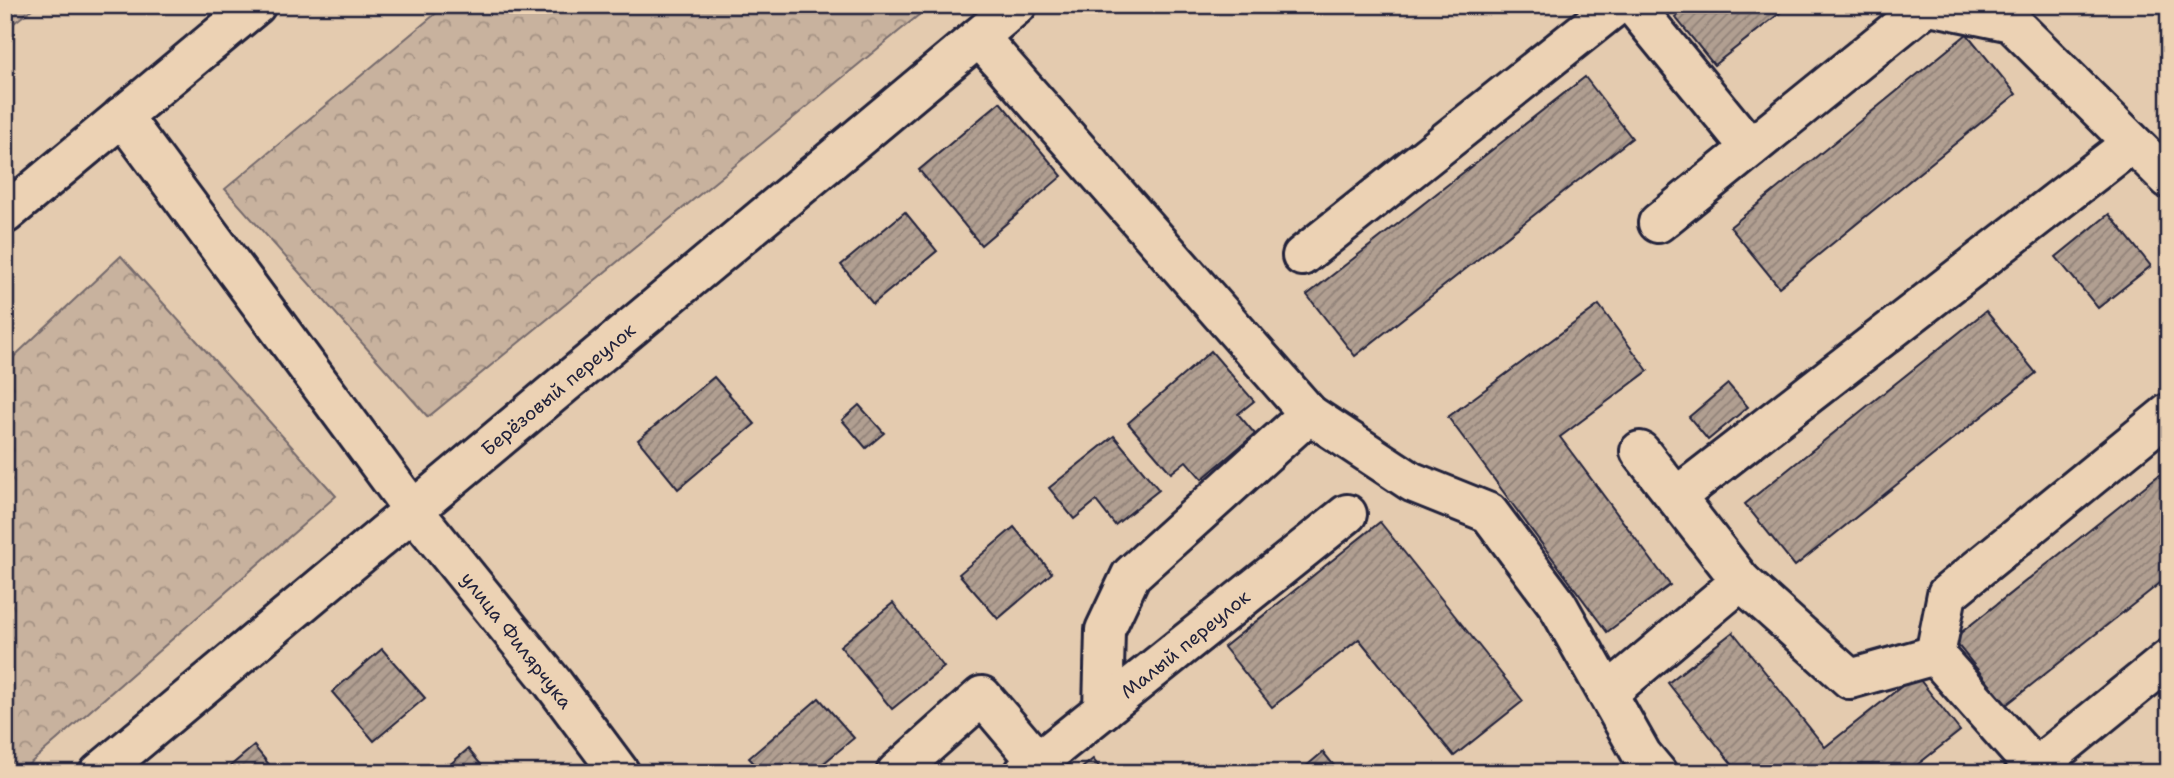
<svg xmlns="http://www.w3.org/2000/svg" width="2174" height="778" font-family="'Shantell Sans',sans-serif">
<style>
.forest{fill:url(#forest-crowns);stroke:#756a6c;stroke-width:2}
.building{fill:url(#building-hatch);stroke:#22223b;stroke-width:2}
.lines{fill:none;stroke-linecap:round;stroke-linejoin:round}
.minor-casing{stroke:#22223b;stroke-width:44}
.major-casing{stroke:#22223b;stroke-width:44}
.minor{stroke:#ecd2b4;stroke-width:38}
.major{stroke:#ecd2b4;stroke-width:38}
.labels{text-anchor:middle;stroke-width:7;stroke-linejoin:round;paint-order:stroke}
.street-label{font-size:19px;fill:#22223b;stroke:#ecd2b4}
</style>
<defs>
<pattern id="forest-crowns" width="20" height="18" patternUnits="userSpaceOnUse" patternTransform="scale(1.75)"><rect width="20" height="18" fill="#c8b29e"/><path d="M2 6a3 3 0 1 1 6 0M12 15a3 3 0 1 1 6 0" fill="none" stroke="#a29082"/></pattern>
<pattern id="building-hatch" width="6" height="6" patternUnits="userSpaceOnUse" patternTransform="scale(1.75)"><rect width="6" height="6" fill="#b19f91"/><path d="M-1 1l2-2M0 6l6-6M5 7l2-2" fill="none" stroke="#908178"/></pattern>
</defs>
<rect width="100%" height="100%" fill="#e4cbaf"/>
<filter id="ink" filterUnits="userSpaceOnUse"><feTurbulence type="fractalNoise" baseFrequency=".0143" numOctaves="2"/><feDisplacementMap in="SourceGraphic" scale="14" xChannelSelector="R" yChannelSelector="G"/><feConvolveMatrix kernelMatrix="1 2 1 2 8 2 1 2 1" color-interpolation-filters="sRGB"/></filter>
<g filter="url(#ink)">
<g class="forest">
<polygon points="5,5 37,5 5,30"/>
<polygon points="446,5 931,5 428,417 225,189"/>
<polygon points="121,256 336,496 19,773 5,773 5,365"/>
</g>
<g class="building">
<polygon points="1690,5 1790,5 1714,65 1675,17"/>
<polygon points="1967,34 2016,94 1779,287 1730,227"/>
<polygon points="1585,77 1632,138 1355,356 1307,295"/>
<polygon points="1000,102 1062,176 981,245 919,170"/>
<polygon points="905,212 937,251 873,304 841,265"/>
<polygon points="2109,214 2151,266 2098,308 2056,257"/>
<polygon points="1599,305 1648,371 1560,437 1670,585 1607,632 1448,417"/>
<polygon points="1986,311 2036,373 1795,566 1745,504"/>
<polygon points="1211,351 1254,401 1238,414 1255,434 1202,479 1186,461 1171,473 1128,423"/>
<polygon points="714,377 755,424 678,489 638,440"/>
<polygon points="1728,384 1748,407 1708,440 1689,417"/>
<polygon points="859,405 884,433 866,448 842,420"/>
<polygon points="1114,436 1159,490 1115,525 1096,501 1074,519 1049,488"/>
<polygon points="2169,467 2169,576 2006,705 1953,639"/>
<polygon points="1380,522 1523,701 1454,756 1359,639 1272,707 1224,647"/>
<polygon points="1014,527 1052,573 998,619 959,574"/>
<polygon points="893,603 944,667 892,709 840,646"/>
<polygon points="1733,632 1825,747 1916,675 1960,731 1907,773 1739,773 1668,683"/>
<polygon points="382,649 425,698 374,741 332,692"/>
<polygon points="819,698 854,738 812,773 763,773 749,758"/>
<polygon points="254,746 276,773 222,773"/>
<polygon points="468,749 488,773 440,773"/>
<polygon points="1323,752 1340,773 1298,773"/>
<polygon points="1093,759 1104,773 1076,773"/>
</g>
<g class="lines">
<defs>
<g id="minor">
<polyline points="1633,5 1750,148"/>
<polyline points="1929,5 2011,22 2169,179"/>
<polyline points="979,37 1309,414"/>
<polyline points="122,116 413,510 553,683 620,773"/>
<polyline points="1658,223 1927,5"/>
<polyline points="1302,256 1617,5"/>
<polyline points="1640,451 1741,581 1850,679 1935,655"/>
<polyline points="1676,497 2132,143"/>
<polyline points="1608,693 1741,581"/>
<polyline points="1103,710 1105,630 1131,575 1309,414 1412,482 1489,513 1557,604 1642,755 1657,773"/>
<polyline points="2035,768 1935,655 1947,594 2169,413"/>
<polyline points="99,773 1017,5"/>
<polyline points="896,773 982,696 1038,762"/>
<polyline points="1024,773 1347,514"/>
<polyline points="2029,773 2169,659"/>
</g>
<polyline id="major" points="5,214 256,5"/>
</defs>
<use href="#minor" class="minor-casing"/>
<use href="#major" class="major-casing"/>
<use href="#minor" class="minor"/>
<use href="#major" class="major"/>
</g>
</g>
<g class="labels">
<g class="street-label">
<text transform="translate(558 389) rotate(-40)" y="7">Берёзовый переулок</text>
<text transform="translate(517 640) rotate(52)" y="7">улица Филярчука</text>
<text transform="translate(1185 644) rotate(-39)" y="7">Малый переулок</text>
</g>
</g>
<rect width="2174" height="778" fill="none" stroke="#ecd2b4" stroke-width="28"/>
<rect x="14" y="14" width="2146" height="750" fill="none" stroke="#22223b" stroke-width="2.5" filter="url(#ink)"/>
</svg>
